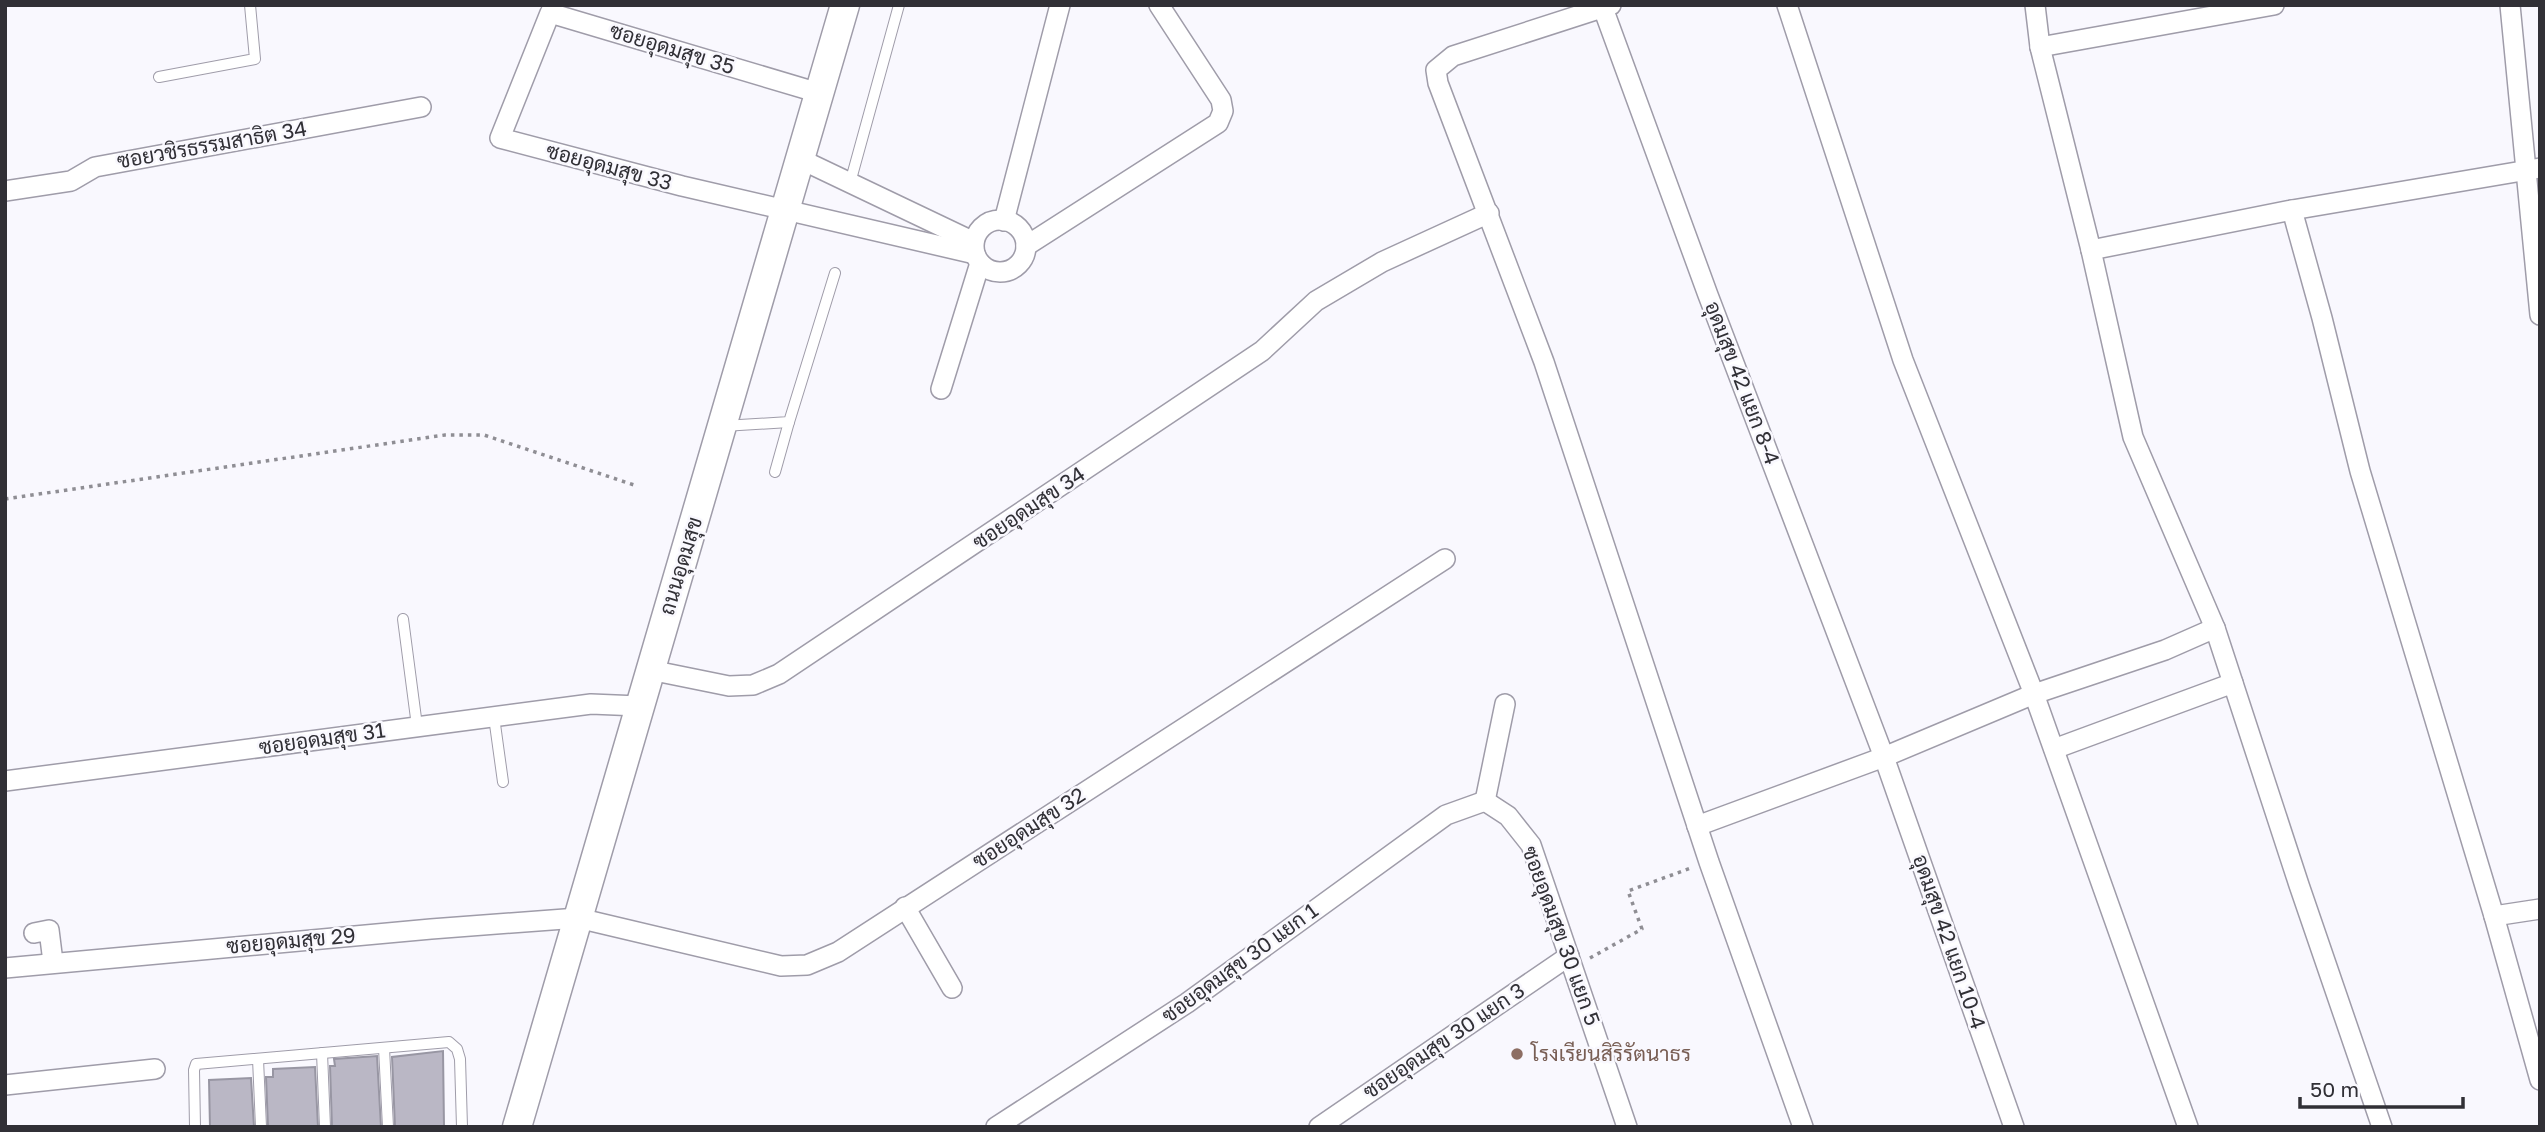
<svg xmlns="http://www.w3.org/2000/svg" width="2545" height="1132" font-family="'Golos Text',Sarabun,sans-serif">
<style>
.building{fill:#bab7c5;stroke:#9896a3;stroke-width:2}
.lines{fill:none;stroke-linecap:round;stroke-linejoin:round}
.lane-casing{stroke:#9f9ca9;stroke-width:12}
.street-casing{stroke:#9f9ca9;stroke-width:22}
.secondary-casing{stroke:#9f9ca9;stroke-width:31}
.path{stroke:#8f8e94;stroke-width:3.5;stroke-dasharray:3.5 5;stroke-linecap:butt}
.lane{stroke:#fff;stroke-width:10}
.street{stroke:#fff;stroke-width:19}
.secondary{stroke:#fff;stroke-width:28}
.education-dot{fill:#8d6e63;stroke:#f9f8fe;stroke-width:2.5}
.labels{text-anchor:middle;stroke-width:5;stroke-linejoin:round;paint-order:stroke}
.street-label{font-size:21px;fill:#313036;stroke:#f9f8fe}
.education-label{font-size:21px;fill:#785e54;stroke:#f9f8fe;text-anchor:start}
</style>
<rect width="100%" height="100%" fill="#f9f8fe"/>
<g class="building">
<polygon points="443,1051 444,1127 395,1127 392,1057"/>
<polygon points="377,1056 381,1127 332,1127 330,1066 335,1066 334,1059"/>
<polygon points="315,1067 318,1127 268,1127 266,1077 273,1077 273,1069"/>
<polygon points="251,1078 254,1127 210,1127 209,1080"/>
</g>
<g class="lines">
<defs>
<g id="lane">
<polyline points="159,77 255,59 250,5"/>
<polyline points="850,183 899,5"/>
<polyline points="723,426 789,422 835,273"/>
<polyline points="775,472 789,422"/>
<polyline points="403,619 417,726"/>
<polyline points="494,717 503,782"/>
<polyline points="384,1048 388,1127"/>
<polyline points="322,1053 325,1127"/>
<polyline points="258,1059 261,1127"/>
<polyline points="195,1127 194,1070 196,1064 449,1042 457,1049 460,1059 462,1127"/>
</g>
<g id="street">
<polyline points="1611,5 1453,56 1436,70 1438,83 1544,362 1709,862 1803,1127"/>
<polyline points="1787,5 1903,360 2034,694 2188,1127"/>
<polyline points="2035,5 2040,47 2091,250 2133,437 2215,628 2299,885 2382,1127"/>
<polyline points="2510,5 2540,315"/>
<polyline points="1603,8 1708,295 1884,757 2014,1127"/>
<polyline points="2040,47 2274,5"/>
<polyline points="819,93 550,13 500,138 682,186 975,254"/>
<polyline points="800,159 974,242"/>
<polyline points="5,191 71,181 95,167 421,107"/>
<polyline points="2292,210 2322,318 2360,471 2494,916 2540,1080"/>
<circle cx="1000" cy="246" r="26"/>
<polyline points="1004,221 1060,5"/>
<polyline points="1026,246 1218,123 1223,111 1221,100 1159,5"/>
<polyline points="2091,250 2292,210 2540,168"/>
<polyline points="941,389 980,263"/>
<polyline points="650,670 729,686 753,685 779,674 1262,351 1316,301 1382,262 1489,213"/>
<polyline points="2054,749 2233,683"/>
<polyline points="5,781 591,704 639,706"/>
<polyline points="1485,801 1508,816 1531,845 1627,1127"/>
<polyline points="1485,801 1505,704"/>
<polyline points="1697,826 1884,757 2034,694 2165,650 2215,628"/>
<polyline points="905,907 952,988"/>
<polyline points="2494,916 2540,909"/>
<polyline points="34,933 49,930 53,962"/>
<polyline points="5,968 431,929 578,918 781,966 807,965 838,952 1445,559"/>
<polyline points="5,1085 155,1069"/>
<polyline points="996,1127 1187,1003 1446,815 1485,801"/>
<polyline points="1319,1127 1569,956"/>
</g>
<polyline id="secondary" points="517,1127 845,5"/>
</defs>
<use href="#lane" class="lane-casing"/>
<use href="#street" class="street-casing"/>
<use href="#secondary" class="secondary-casing"/>
<g class="path">
<polyline points="5,499 445,435 484,435 637,486"/>
<polyline points="1590,958 1642,929 1628,891 1691,868"/>
</g>
<use href="#lane" class="lane"/>
<use href="#street" class="street"/>
<use href="#secondary" class="secondary"/>
</g>
<circle class="education-dot" cx="1517" cy="1054" r="7"/>
<g class="labels">
<g class="street-label">
<text transform="translate(672 49) rotate(17)" y="7">ซอยอุดมสุข 35</text>
<text transform="translate(212 145) rotate(-10)" y="7">ซอยวชิรธรรมสาธิต 34</text>
<text transform="translate(609 167) rotate(15)" y="7">ซอยอุดมสุข 33</text>
<text transform="translate(1742 383) rotate(69)" y="7">อุดมสุข 42 แยก 8-4</text>
<text transform="translate(1029 508) rotate(-34)" y="7">ซอยอุดมสุข 34</text>
<text transform="translate(681 566) rotate(-73)" y="7">ถนนอุดมสุข</text>
<text transform="translate(322 739) rotate(-8)" y="7">ซอยอุดมสุข 31</text>
<text transform="translate(1029 828) rotate(-33)" y="7">ซอยอุดมสุข 32</text>
<text transform="translate(1561 936) rotate(70)" y="7">ซอยอุดมสุข 30 แยก 5</text>
<text transform="translate(291 941) rotate(-5)" y="7">ซอยอุดมสุข 29</text>
<text transform="translate(1949 942) rotate(71)" y="7">อุดมสุข 42 แยก 10-4</text>
<text transform="translate(1240 963) rotate(-36)" y="7">ซอยอุดมสุข 30 แยก 1</text>
<text transform="translate(1444 1041) rotate(-34)" y="7">ซอยอุดมสุข 30 แยก 3</text>
</g>
<g class="education-label">
<text x="1531" y="1061">โรงเรียนสิริรัตนาธร</text>
</g>
</g>
<rect width="2545" height="1132" fill="none" stroke="#313036" stroke-width="14"/>
<path d="M2300 1097v10h163v-10" fill="none" stroke="#313036" stroke-width="3.5"/>
<text x="2310" y="1097" font-size="21" fill="#313036" stroke="#f9f8fe" stroke-width="5" paint-order="stroke">50 m</text>
</svg>
